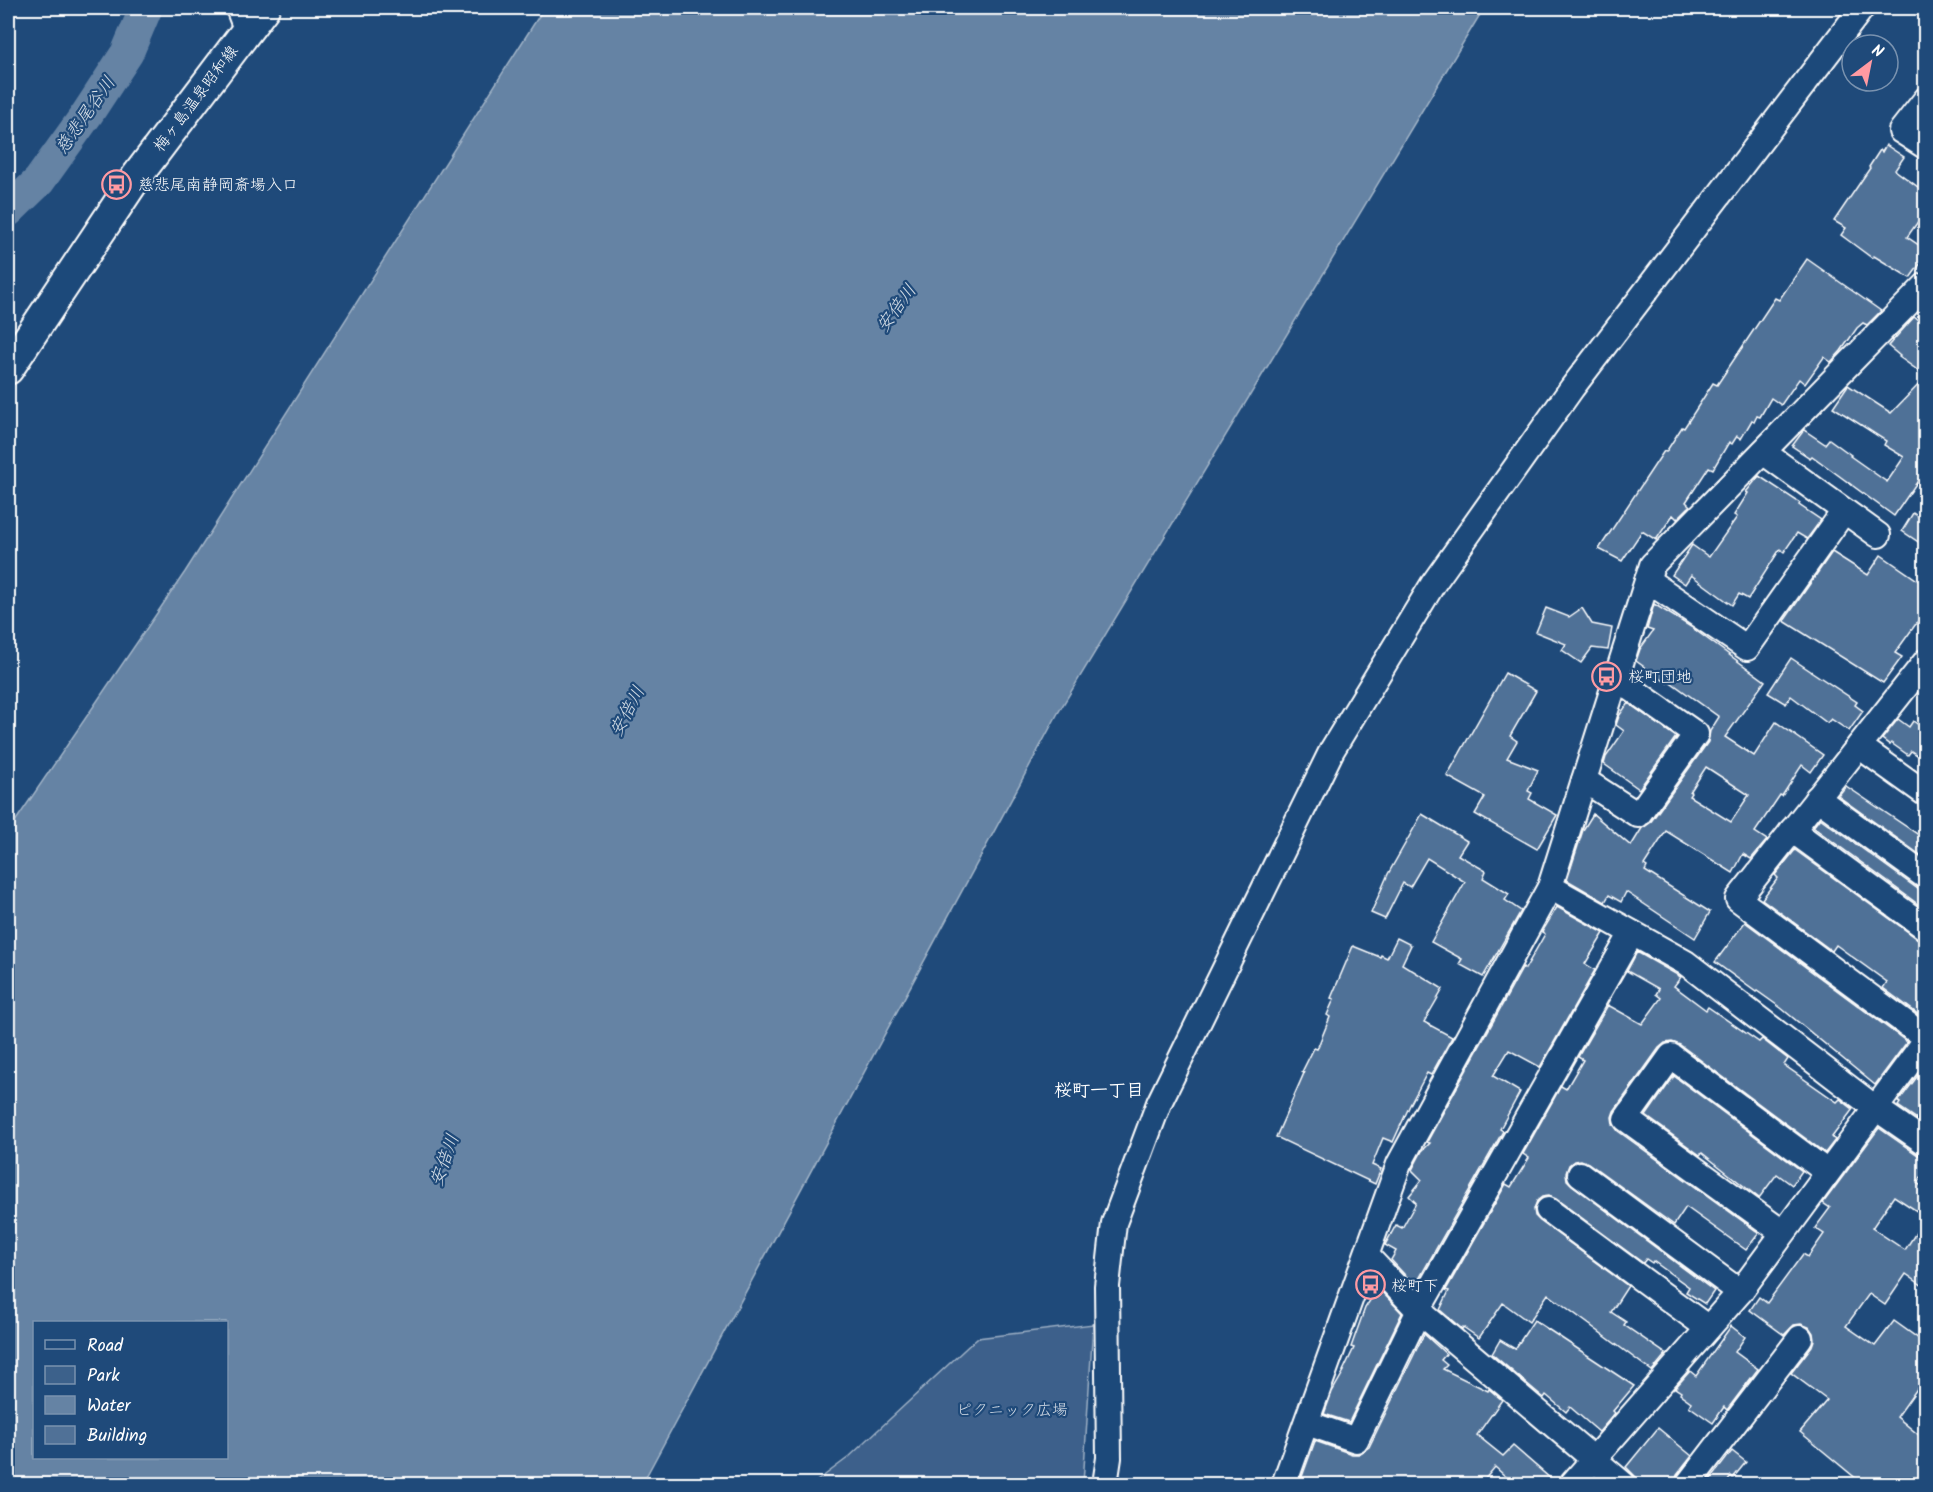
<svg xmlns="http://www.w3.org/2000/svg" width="1933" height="1492" font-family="Kalam,'Klee One',sans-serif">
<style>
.green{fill:#3c618b;stroke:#9eb0c5;stroke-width:1.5}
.water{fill:#6583a4;stroke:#a3b5c8;stroke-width:1.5;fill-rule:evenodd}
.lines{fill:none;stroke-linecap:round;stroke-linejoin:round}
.river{stroke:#6583a4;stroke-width:33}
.building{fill:#507197;stroke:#fff;stroke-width:1.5;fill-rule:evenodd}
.minor-casing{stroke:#fff;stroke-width:28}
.major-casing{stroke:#fff;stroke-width:34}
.minor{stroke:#1f4a7a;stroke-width:24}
.major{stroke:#1f4a7a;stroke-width:30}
.labels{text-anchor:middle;stroke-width:4.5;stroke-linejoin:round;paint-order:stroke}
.street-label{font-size:16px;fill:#fff;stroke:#1f4a7a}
.poi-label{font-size:16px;fill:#fff;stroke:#1f4a7a;text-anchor:start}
.park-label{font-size:16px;fill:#d8dfe8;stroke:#1f4a7a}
.water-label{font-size:18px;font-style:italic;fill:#d8e0e8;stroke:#1f4a7a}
.neighbourhood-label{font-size:18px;font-weight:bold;fill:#fff;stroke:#1f4a7a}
</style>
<rect width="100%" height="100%" fill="#1f4a7a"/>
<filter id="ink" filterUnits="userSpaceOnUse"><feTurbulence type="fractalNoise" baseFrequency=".0167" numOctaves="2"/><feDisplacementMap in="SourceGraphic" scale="12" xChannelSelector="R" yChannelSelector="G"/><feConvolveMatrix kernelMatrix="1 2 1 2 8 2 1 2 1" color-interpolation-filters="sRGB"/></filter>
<g filter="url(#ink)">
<polygon class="green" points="1093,1324 1083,1484 813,1484 849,1457 977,1338"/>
<path class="water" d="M 544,8 L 1484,8 L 1058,713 L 642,1484 L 8,1484 L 8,832 L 185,572 ZM 34,1322 L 226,1322 L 226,1458 L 34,1458 Z"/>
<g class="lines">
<polyline class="river" points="8,211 39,181 87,114 127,53 146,8"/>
</g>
<g class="building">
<polygon points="1886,145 1904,157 1895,170 1926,193 1926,208 1922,216 1907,237 1926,250 1926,256 1910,278 1874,256 1872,258 1849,241 1841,235 1846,228 1834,221 1870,168 1869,167 1880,150 1882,152"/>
<polygon points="1807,259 1881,311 1867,325 1863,323 1857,328 1841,351 1831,362 1824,357 1805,384 1799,379 1781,405 1771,398 1760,417 1757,416 1754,422 1752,420 1741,439 1737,436 1732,444 1729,442 1713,469 1709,467 1686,502 1690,506 1677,519 1673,515 1656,540 1642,531 1622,561 1599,549 1664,451 1666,452 1682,427 1684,428 1713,383 1717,385 1775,298 1779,300"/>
<polygon points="1914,317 1926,326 1926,376 1899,357 1900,356 1888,346"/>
<polygon points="1926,377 1926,469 1894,516 1812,456 1810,458 1792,446 1804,430 1825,444 1829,439 1851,455 1850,456 1887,482 1904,457 1884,445 1886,441 1833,407 1848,385 1891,413"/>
<polygon points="1759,476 1800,503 1799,505 1821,520 1807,539 1797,533 1784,552 1780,549 1748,599 1739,594 1732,605 1691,575 1685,584 1672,575 1692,545 1709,557 1737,517 1734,515 1748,493 1746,492"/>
<polygon points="1913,513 1926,522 1926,547 1902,531"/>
<polygon points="1832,552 1868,575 1881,555 1926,586 1926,610 1895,653 1902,657 1883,683 1784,621"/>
<path d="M 1654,604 L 1691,627 L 1765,681 L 1725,737 L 1754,756 L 1776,722 L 1823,755 L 1811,772 L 1802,765 L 1782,796 L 1780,795 L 1755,832 L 1767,840 L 1751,859 L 1743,854 L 1733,873 L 1666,831 L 1644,865 L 1647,867 L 1645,871 L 1710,912 L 1695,938 L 1626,892 L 1621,902 L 1609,895 L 1605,902 L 1567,880 L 1583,830 L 1593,814 L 1631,846 L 1642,828 L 1650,823 L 1708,742 L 1710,731 L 1719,717 L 1669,681 L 1667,683 L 1636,661 L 1640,649 L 1653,631 L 1647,629 ZM 1706,767 L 1749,795 L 1731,822 L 1689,796 L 1691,793 L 1690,792 Z"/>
<polygon points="1546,608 1569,617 1582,608 1592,624 1612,628 1608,650 1592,648 1581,663 1562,650 1566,644 1536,632"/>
<polygon points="1791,658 1857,702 1855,705 1863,711 1849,731 1831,719 1827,723 1791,696 1786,704 1768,693"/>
<polygon points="1505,673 1536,691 1510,736 1517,741 1507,758 1538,770 1528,791 1532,793 1529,799 1557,815 1537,849 1475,814 1485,797 1447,776"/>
<polygon points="1628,703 1676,737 1639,789 1604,764 1606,757 1624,731 1616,725 1619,716"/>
<polygon points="1898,719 1909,727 1913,721 1926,730 1926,761 1911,751 1908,755 1891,743 1890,745 1882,739"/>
<polygon points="1846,786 1926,840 1926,859 1838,796"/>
<polygon points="1422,814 1467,841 1458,855 1486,871 1483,878 1509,894 1505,900 1521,911 1483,977 1459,964 1462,959 1431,942 1465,882 1427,858 1410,887 1403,883 1385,919 1371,913 1388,874"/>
<polygon points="1820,818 1918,889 1926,891 1926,910 1813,827"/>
<polygon points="1795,850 1918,939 1926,942 1926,1020 1883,988 1887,982 1836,945 1832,951 1762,899 1778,878 1775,875"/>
<polygon points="1557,907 1604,933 1585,964 1595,970 1540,1067 1509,1050 1493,1076 1520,1092 1500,1129 1503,1131 1415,1286 1391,1260 1396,1251 1385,1245 1396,1225 1402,1228 1416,1203 1409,1196 1422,1180 1412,1170 1422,1151 1430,1143 1427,1142 1523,967 1525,969 1545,934 1542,932"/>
<polygon points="1745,922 1907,1042 1875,1085 1781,1008 1757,991 1756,992 1715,962"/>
<polygon points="1397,938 1411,945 1402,964 1443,989 1424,1022 1452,1037 1431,1075 1427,1073 1410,1105 1393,1142 1383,1138 1372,1165 1381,1169 1375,1184 1276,1137 1304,1073 1302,1072 1314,1048 1317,1049 1330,1017 1327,1015 1334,999 1331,998 1353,946 1380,957 1381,955 1387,958"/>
<polygon points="1637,952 1681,977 1674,986 1706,1010 1708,1007 1759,1042 1762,1039 1788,1059 1784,1065 1837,1102 1840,1099 1853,1109 1832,1137 1835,1140 1825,1153 1680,1045 1672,1042 1665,1043 1659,1048 1614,1111 1612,1117 1613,1124 1618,1131 1759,1233 1746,1250 1686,1207 1674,1225 1588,1163 1581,1160 1574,1161 1569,1165 1566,1173 1567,1180 1572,1185 1714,1291 1705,1304 1686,1292 1689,1287 1653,1261 1652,1263 1646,1259 1643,1263 1556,1199 1549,1196 1542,1197 1537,1201 1534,1209 1535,1216 1540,1221 1628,1286 1611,1312 1626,1322 1624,1325 1666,1354 1652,1371 1548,1294 1529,1322 1503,1303 1479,1338 1463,1327 1462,1329 1440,1310 1449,1291 1446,1290 1506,1184 1511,1187 1529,1158 1523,1154 1561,1086 1566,1089 1583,1060 1578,1057 1608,1005 1642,1024 1661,998 1656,994 1659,989 1627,971"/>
<polygon points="1926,1065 1926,1125 1898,1106 1900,1103 1898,1102"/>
<polygon points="1674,1076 1802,1171 1792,1185 1777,1174 1759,1198 1702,1153 1700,1155 1646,1116"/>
<polygon points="1879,1128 1918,1155 1926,1157 1926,1170 1917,1183 1926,1189 1926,1217 1894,1196 1872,1228 1905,1250 1926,1217 1926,1288 1906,1274 1885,1305 1869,1294 1846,1326 1875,1346 1894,1321 1926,1344 1926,1376 1897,1417 1926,1441 1926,1485 1864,1485 1800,1432 1827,1400 1791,1373 1812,1346 1814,1340 1813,1333 1809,1327 1801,1324 1794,1325 1784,1335 1750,1310 1759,1297 1767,1303 1803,1254 1808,1257 1824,1234 1815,1228 1830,1208 1823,1203"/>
<polygon points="1378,1288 1402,1313 1349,1422 1324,1414 1332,1392 1344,1371 1343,1371 1354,1348 1351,1347 1365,1308"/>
<polygon points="1534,1320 1634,1386 1613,1411 1615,1413 1599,1432 1570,1407 1566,1412 1546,1395 1544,1398 1492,1354 1500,1340 1515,1349"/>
<polygon points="1731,1326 1745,1337 1735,1352 1758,1369 1727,1410 1724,1407 1713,1423 1689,1406 1691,1402 1680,1394 1681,1392 1675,1388 1690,1371 1696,1376"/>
<polygon points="1424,1334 1446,1354 1441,1360 1447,1365 1443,1369 1488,1391 1489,1389 1502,1400 1477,1435 1503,1456 1513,1446 1558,1485 1515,1485 1495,1467 1480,1485 1299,1485 1315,1441 1352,1454 1359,1454 1369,1447"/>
<polygon points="1658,1428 1692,1456 1677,1475 1674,1485 1644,1485 1626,1467"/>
<polygon points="1732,1451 1746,1462 1733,1478 1731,1476 1726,1485 1706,1485"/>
</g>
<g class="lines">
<defs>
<g id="minor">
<polyline points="238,8 246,29"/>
<polyline points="1926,99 1901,131 1926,147"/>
<polyline points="1763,452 1878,535"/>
<polyline points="1647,580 1747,648 1844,511"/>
<polyline points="1926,661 1738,899 1926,1038"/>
<polyline points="1859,746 1926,794"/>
<polyline points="1584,780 1638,815 1696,734 1616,678"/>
<polyline points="1817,798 1926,877"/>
<polyline points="1792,830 1926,928"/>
<polyline points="1550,887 1686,963 1874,1107 1926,1143"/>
<polyline points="1580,1174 1740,1292"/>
<polyline points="1548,1210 1708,1328"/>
<polyline points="1782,1232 1626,1119 1671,1056 1827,1172"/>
<polyline points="1367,1256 1419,1311 1623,1484"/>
<polyline points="1307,1423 1356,1440 1425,1298 1632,933"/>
<polyline points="1105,1484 1109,1458 1107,1286 1114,1223 1159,1103 1332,750 1433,584 1572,388 1862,8"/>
<polyline points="1284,1484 1399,1164 1550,887 1652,565 1926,285"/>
<polyline points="1572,1484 1740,1292 1926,1040"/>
<polyline points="1688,1484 1800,1338"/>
</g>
<polyline id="major" points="8,369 137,176 264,8"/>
</defs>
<use href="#minor" class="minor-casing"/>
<use href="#major" class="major-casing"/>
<use href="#minor" class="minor"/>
<use href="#major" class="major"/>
</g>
</g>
<defs>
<symbol id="bus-ring" viewBox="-11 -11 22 22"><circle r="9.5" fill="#1f4a7a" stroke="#ff9aa2" stroke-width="1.5"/><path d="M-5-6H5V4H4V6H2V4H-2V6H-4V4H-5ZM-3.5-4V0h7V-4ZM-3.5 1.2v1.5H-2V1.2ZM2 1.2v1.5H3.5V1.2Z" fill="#ff9aa2"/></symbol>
</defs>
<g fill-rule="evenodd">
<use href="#bus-ring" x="100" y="168" width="33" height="33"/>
<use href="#bus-ring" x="1590" y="660" width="33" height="33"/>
<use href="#bus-ring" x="1354" y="1268" width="33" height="33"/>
</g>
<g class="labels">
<g class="street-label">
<text transform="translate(195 98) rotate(-53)" y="6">梅ヶ島温泉昭和線</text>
</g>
<g class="poi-label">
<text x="138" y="190">慈悲尾南静岡斎場入口</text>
<text x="1628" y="682">桜町団地</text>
<text x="1391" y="1291">桜町下</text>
</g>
<g class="park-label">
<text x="1012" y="1415">ピクニック広場</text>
</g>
<g class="water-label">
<text transform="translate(85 115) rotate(-55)" y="6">慈悲尾谷川</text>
<text transform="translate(896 308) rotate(-54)" y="6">安倍川</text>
<text transform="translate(627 711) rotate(-62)" y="6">安倍川</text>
<text transform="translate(444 1160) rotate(-70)" y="6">安倍川</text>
</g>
<g class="neighbourhood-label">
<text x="1099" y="1096">桜町一丁目</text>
</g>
</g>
<rect width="1933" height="1492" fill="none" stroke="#1f4a7a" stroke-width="30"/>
<rect x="15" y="15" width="1903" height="1462" fill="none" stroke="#fff" stroke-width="2" filter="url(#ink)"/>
<rect x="33" y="1321" width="195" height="138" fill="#1f4a7a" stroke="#7992af" stroke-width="1.5"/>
<rect x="45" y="1340" width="30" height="9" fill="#1f4a7a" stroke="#7992af" stroke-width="1.5"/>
<text x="87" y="1351" font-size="18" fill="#ffffff">Road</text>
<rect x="45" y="1366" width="30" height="18" fill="#3c618b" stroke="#7992af" stroke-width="1.5"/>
<text x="87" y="1381" font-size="18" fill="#ffffff">Park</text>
<rect x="45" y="1396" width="30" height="18" fill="#6583a4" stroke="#7992af" stroke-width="1.5"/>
<text x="87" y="1411" font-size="18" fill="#ffffff">Water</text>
<rect x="45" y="1426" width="30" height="18" fill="#507197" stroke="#7992af" stroke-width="1.5"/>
<text x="87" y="1441" font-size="18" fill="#ffffff">Building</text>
<g transform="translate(1870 63) rotate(32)"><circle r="28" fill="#1f4a7a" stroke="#7992af" stroke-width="1.5"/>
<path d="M0-4.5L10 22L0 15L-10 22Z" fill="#ff9aa2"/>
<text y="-9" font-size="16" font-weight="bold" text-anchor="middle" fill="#ffffff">N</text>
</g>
</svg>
